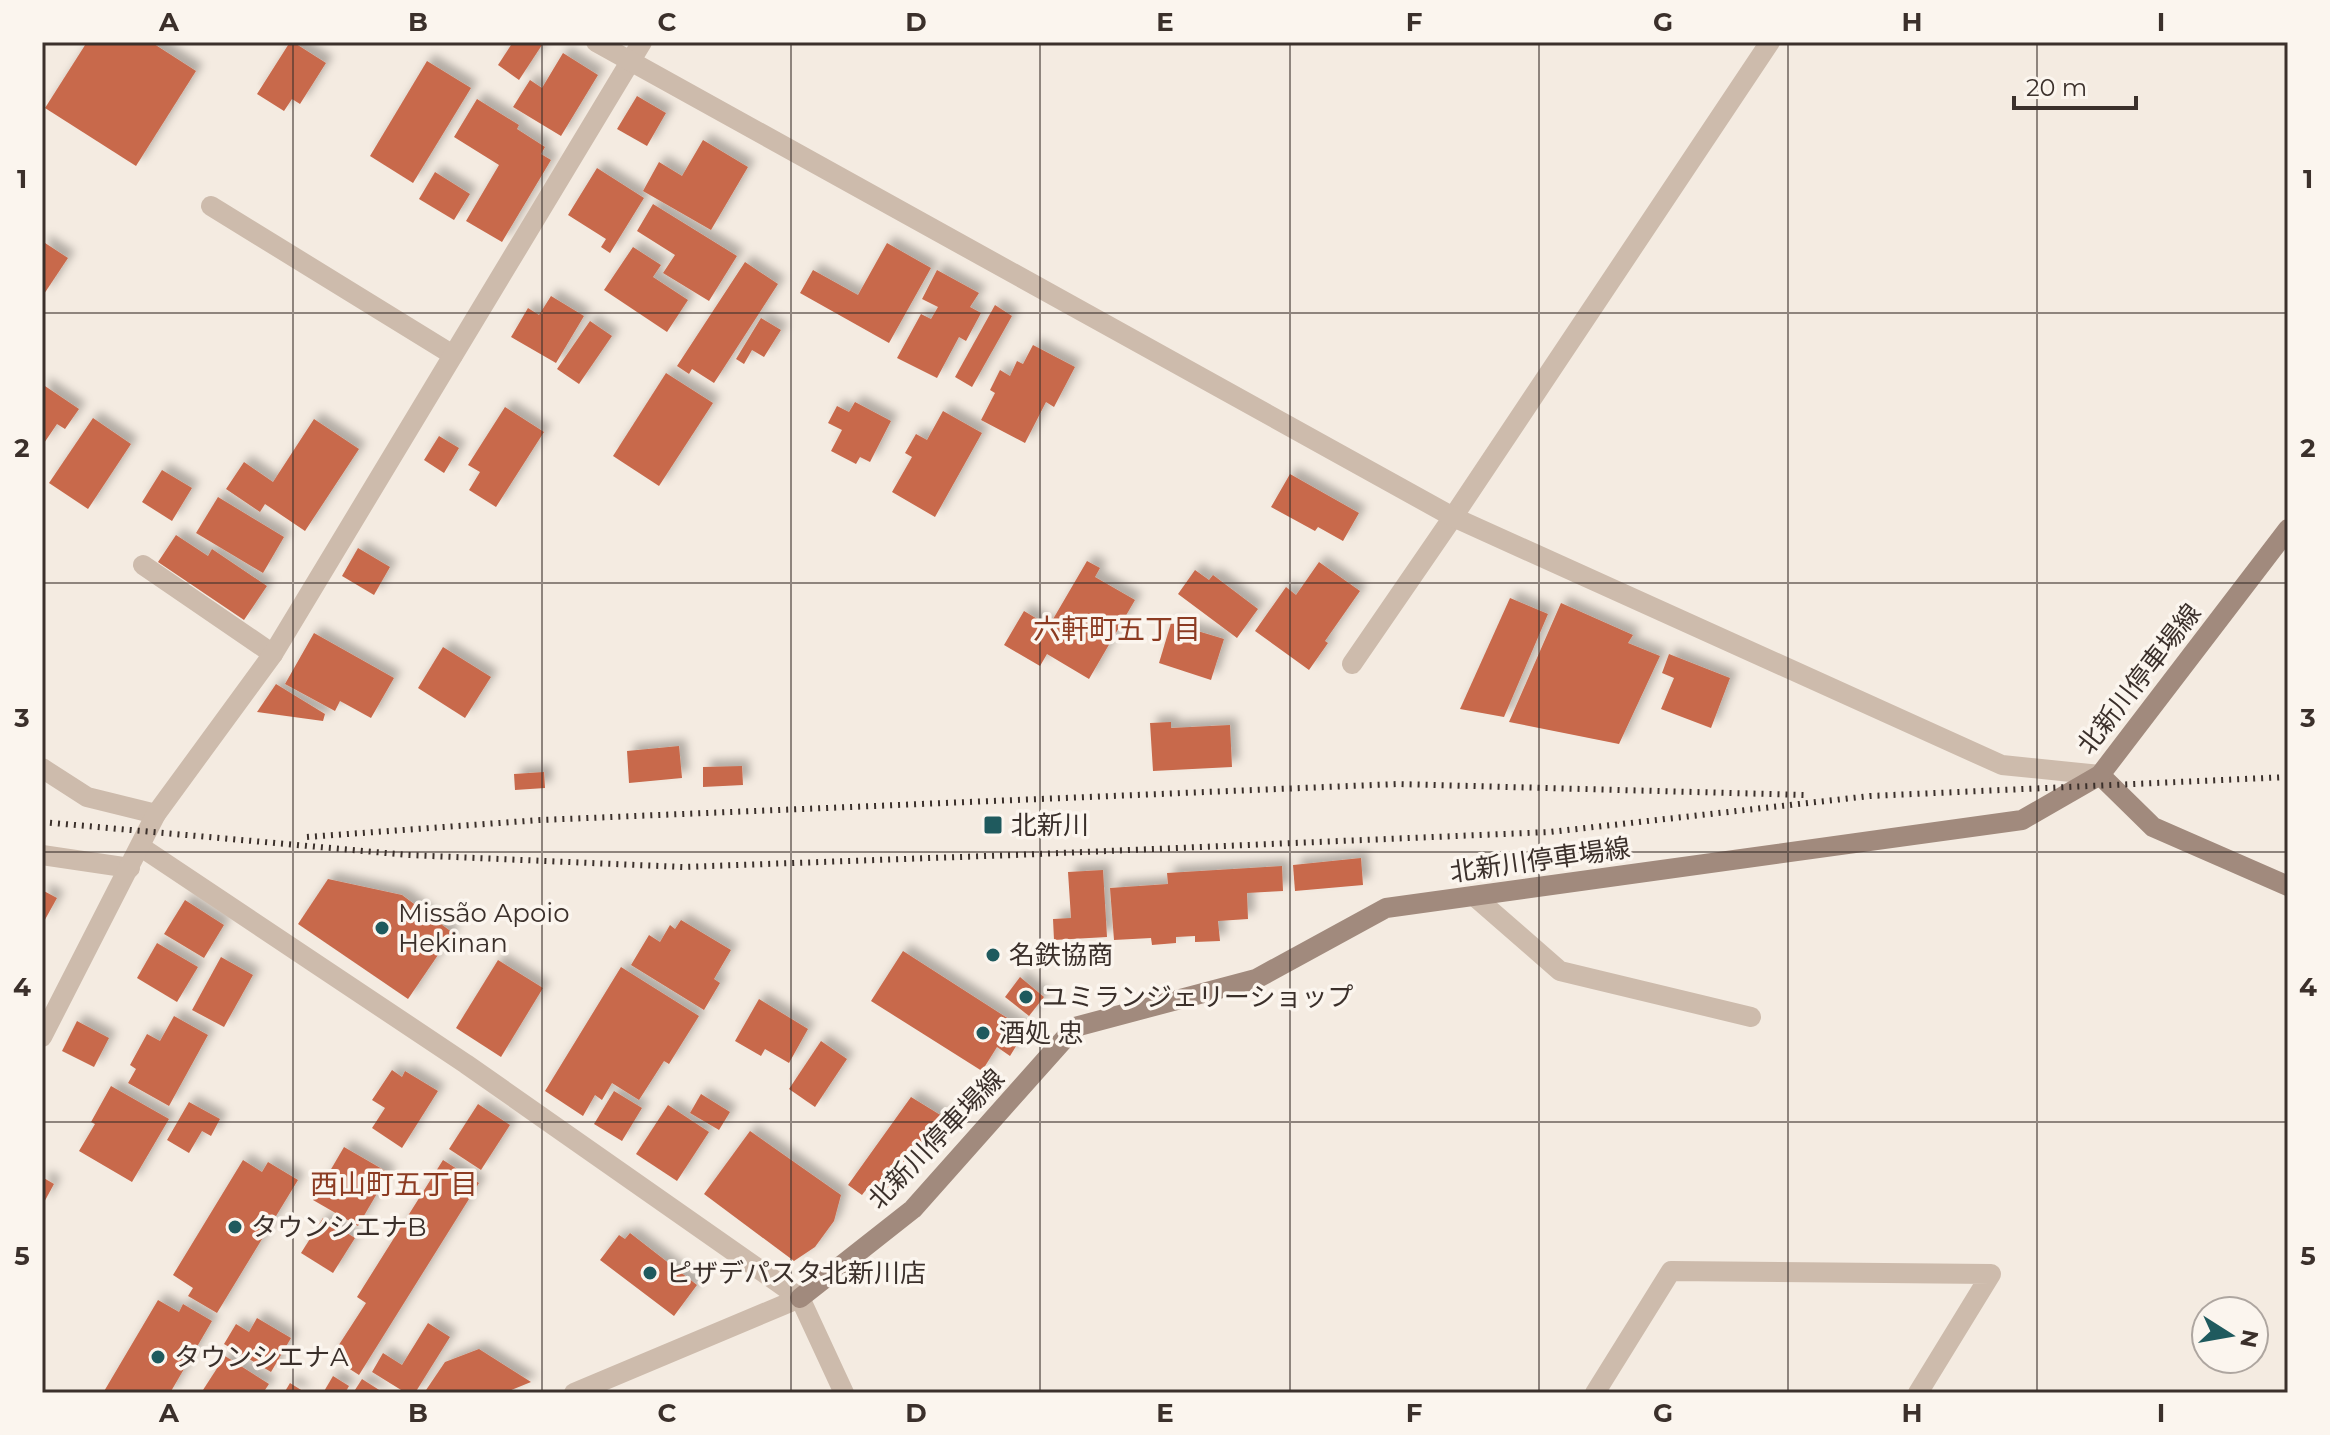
<svg xmlns="http://www.w3.org/2000/svg" width="2330" height="1435" font-family="Montserrat,'Noto Sans JP',sans-serif">
<style>
.building{fill:#c8694b;filter:url(#shadow)}
.lines{fill:none;stroke-linecap:round;stroke-linejoin:round}
.minor{stroke:#cdbbac;stroke-width:20}
.tertiary{stroke:#cdbbac;stroke-width:20}
.secondary{stroke:#a18a7d;stroke-width:20}
.rail{stroke:#3b302b;stroke-width:6;stroke-dasharray:2 6;stroke-linecap:butt}
.grid{fill:none;stroke:#3b302b;stroke-width:2;stroke-opacity:0.55}
.poi-dot{fill:#1f5a5e;stroke:#fbf5ee;stroke-width:3}
.labels{text-anchor:middle;stroke-width:7;stroke-linejoin:round;paint-order:stroke}
.street-label{font-size:26px;fill:#3b302b;stroke:#fbf5ee}
.poi-label{font-size:26px;fill:#3b302b;stroke:#fbf5ee;text-anchor:start}
.neighbourhood-label{font-size:28px;fill:#8c3b22;stroke:#fbf5ee}
.neatline{fill:none;stroke:#3b302b;stroke-width:3}
.grid-label{font-size:26px;text-anchor:middle;font-weight:bold;fill:#3b302b}
</style>
<defs>
<filter id="shadow"><feDropShadow dx="7" dy="-7" stdDeviation="4" flood-color="#0004"/></filter>
</defs>
<rect width="100%" height="100%" fill="#f4ebe1"/>
<g class="building">
<polygon points="87,42 151,42 196,71 136,166 45,108"/>
<polygon points="290,42 293,42 326,63 300,104 292,99 284,111 257,94"/>
<polygon points="513,42 538,42 542,45 519,80 498,65"/>
<polygon points="563,53 598,75 561,136 513,107 530,80 542,88"/>
<polygon points="427,61 471,88 413,183 370,156"/>
<polygon points="637,96 666,113 647,146 617,129"/>
<polygon points="477,99 519,125 517,129 545,147 541,154 551,160 502,242 466,221 499,165 454,137"/>
<polygon points="703,140 748,167 711,230 643,191 659,162 682,176"/>
<polygon points="597,168 644,198 610,253 601,247 606,239 568,215"/>
<polygon points="435,172 470,194 454,220 419,199"/>
<polygon points="653,204 737,256 709,301 663,273 675,255 637,231"/>
<polygon points="42,241 68,258 42,297"/>
<polygon points="887,243 931,268 889,343 800,293 813,270 858,295"/>
<polygon points="633,247 661,265 653,277 688,300 667,332 604,290"/>
<polygon points="745,262 778,284 714,383 692,369 689,374 677,366"/>
<polygon points="937,270 979,293 970,307 981,313 966,341 959,337 937,378 897,358 921,314 931,319 938,307 922,299"/>
<polygon points="551,296 584,316 556,363 511,337 528,308 539,315"/>
<polygon points="995,305 1012,316 972,387 955,377"/>
<polygon points="761,318 781,330 764,357 752,350 744,364 736,359"/>
<polygon points="590,321 612,336 579,384 557,369"/>
<polygon points="1033,345 1075,367 1054,407 1046,402 1025,443 981,420 995,393 990,390 1000,370 1010,376 1017,361 1023,364"/>
<polygon points="666,373 713,403 659,486 613,456"/>
<polygon points="42,384 79,409 65,429 57,424 42,446"/>
<polygon points="855,402 891,421 870,462 860,457 856,464 831,451 842,430 828,423 837,406 849,412"/>
<polygon points="505,407 544,432 496,507 469,490 480,472 468,465"/>
<polygon points="943,411 982,433 935,517 892,492 912,457 905,453 916,434 927,440"/>
<polygon points="93,418 131,444 88,509 49,483"/>
<polygon points="314,419 359,449 305,531 265,504 260,512 226,489 244,462 273,482"/>
<polygon points="439,436 459,448 444,473 424,460"/>
<polygon points="162,470 192,488 172,521 142,502"/>
<polygon points="1290,474 1359,513 1343,541 1318,527 1315,531 1271,507"/>
<polygon points="218,497 284,537 263,573 196,533"/>
<polygon points="176,535 208,556 212,549 267,586 244,620 158,562"/>
<polygon points="358,548 390,567 374,595 342,576"/>
<polygon points="1087,561 1100,568 1095,577 1135,600 1089,679 1047,654 1040,666 1004,645 1024,611 1049,626"/>
<polygon points="1319,562 1360,591 1325,641 1328,643 1309,670 1255,631 1286,587 1296,595"/>
<polygon points="1195,570 1209,580 1213,575 1258,609 1237,638 1178,594"/>
<polygon points="1510,598 1548,614 1504,717 1460,709"/>
<polygon points="1561,603 1633,635 1628,643 1660,656 1619,744 1509,722"/>
<polygon points="1171,623 1224,639 1211,680 1159,663"/>
<polygon points="314,633 394,678 371,718 340,701 335,711 285,684"/>
<polygon points="443,647 491,677 465,718 418,688"/>
<polygon points="1669,654 1730,678 1711,728 1661,709 1674,678 1662,673"/>
<polygon points="276,684 325,714 323,721 257,712"/>
<polygon points="1171,722 1171,728 1230,725 1232,767 1153,771 1150,723"/>
<polygon points="679,746 682,778 629,783 627,751"/>
<polygon points="742,766 743,785 703,787 703,767"/>
<polygon points="544,772 545,788 515,790 514,774"/>
<polygon points="1361,858 1363,885 1295,891 1293,865"/>
<polygon points="1282,866 1283,891 1247,893 1248,919 1218,921 1220,941 1195,942 1195,936 1176,937 1176,943 1152,945 1151,938 1114,940 1110,888 1168,884 1167,873"/>
<polygon points="1103,870 1107,937 1054,940 1053,919 1071,918 1068,872"/>
<polygon points="328,879 402,895 453,933 408,999 298,924"/>
<polygon points="42,890 57,898 42,925"/>
<polygon points="185,900 224,925 204,958 164,934"/>
<polygon points="681,920 731,950 714,979 720,983 704,1010 631,965 649,935 660,942 670,925 675,929"/>
<polygon points="157,943 198,967 177,1002 137,978"/>
<polygon points="903,951 1026,1030 1010,1056 997,1047 982,1071 871,1001"/>
<polygon points="221,957 253,975 224,1027 192,1010"/>
<polygon points="498,960 543,988 501,1057 456,1028"/>
<polygon points="621,967 699,1016 669,1064 664,1061 639,1100 612,1083 602,1100 595,1095 583,1116 545,1091"/>
<polygon points="1020,977 1044,997 1029,1016 1005,997"/>
<polygon points="759,999 808,1029 789,1063 765,1049 761,1056 735,1041"/>
<polygon points="174,1016 208,1035 169,1106 128,1083 136,1069 130,1065 147,1034 160,1041"/>
<polygon points="77,1021 109,1038 94,1067 62,1051"/>
<polygon points="821,1041 847,1059 815,1107 789,1089"/>
<polygon points="392,1070 402,1077 405,1071 438,1091 402,1148 372,1128 385,1108 372,1100"/>
<polygon points="111,1086 169,1119 132,1182 79,1151 95,1124 91,1122"/>
<polygon points="614,1091 642,1108 622,1141 594,1124"/>
<polygon points="701,1094 730,1112 719,1130 690,1113"/>
<polygon points="911,1097 955,1124 881,1194 869,1186 862,1195 848,1185"/>
<polygon points="189,1102 220,1119 211,1136 202,1131 189,1153 167,1140"/>
<polygon points="478,1104 510,1125 481,1170 449,1149"/>
<polygon points="668,1105 709,1132 677,1181 636,1154"/>
<polygon points="750,1131 841,1195 834,1221 815,1247 794,1261 704,1194"/>
<polygon points="344,1147 389,1173 358,1226 313,1200"/>
<polygon points="243,1160 262,1172 268,1162 298,1180 217,1313 188,1296 193,1288 173,1275"/>
<polygon points="443,1160 479,1183 359,1375 331,1357 366,1303 357,1297"/>
<polygon points="42,1177 54,1184 42,1206"/>
<polygon points="323,1218 355,1238 333,1273 301,1253"/>
<polygon points="630,1233 697,1285 674,1316 600,1260 619,1235 625,1239"/>
<polygon points="158,1300 179,1312 183,1304 212,1321 170,1393 103,1393"/>
<polygon points="257,1318 291,1338 271,1372 224,1344 236,1324 249,1332"/>
<polygon points="428,1323 450,1337 415,1393 406,1393 372,1372 383,1353 402,1365"/>
<polygon points="479,1349 531,1382 504,1393 424,1393 445,1362"/>
<polygon points="225,1356 269,1384 263,1393 201,1393"/>
<polygon points="333,1376 349,1386 345,1393 323,1393"/>
<polygon points="362,1379 384,1393 353,1393"/>
<polygon points="290,1383 306,1393 284,1393"/>
</g>
<g class="lines">
<g class="minor">
<polyline points="211,206 453,355"/>
<polyline points="143,565 273,654"/>
<polyline points="1352,664 1453,517 1770,42"/>
<polyline points="42,768 87,797 156,814"/>
<polyline points="141,847 466,1064 800,1298 844,1393"/>
<polyline points="42,855 130,868"/>
<polyline points="1474,896 1560,971 1751,1017"/>
<polyline points="42,1037 156,814 273,654 642,42"/>
<polyline points="574,1393 800,1298"/>
<polyline points="1595,1393 1671,1271 1991,1274 1918,1393"/>
</g>
<polyline class="tertiary" points="596,42 1453,517 2002,765 2100,775"/>
<g class="secondary">
<polyline points="2100,775 2153,827 2288,886"/>
<polyline points="800,1298 913,1209 1075,1027 1256,979 1386,908 2022,820 2100,775 2288,529"/>
</g>
<g class="rail">
<polyline points="42,822 408,855 683,867 1014,855 1550,832 1870,796 2288,777"/>
<polyline points="307,837 540,820 1397,784 1806,795"/>
</g>
</g>
<path class="grid" d="M 293,42 L 293,1393M 542,42 L 542,1393M 791,42 L 791,1393M 1040,42 L 1040,1393M 1290,42 L 1290,1393M 1539,42 L 1539,1393M 1788,42 L 1788,1393M 2037,42 L 2037,1393M 42,313 L 2288,313M 42,583 L 2288,583M 42,852 L 2288,852M 42,1122 L 2288,1122"/>
<g class="poi-dot">
<rect x="983" y="815" width="20" height="20" rx="4"/>
<circle cx="382" cy="928" r="8"/>
<circle cx="993" cy="955" r="8"/>
<circle cx="1026" cy="997" r="8"/>
<circle cx="983" cy="1033" r="8"/>
<circle cx="235" cy="1227" r="8"/>
<circle cx="650" cy="1273" r="8"/>
<circle cx="158" cy="1357" r="8"/>
</g>
<g class="labels">
<g class="street-label">
<text transform="translate(2139 679) rotate(-52)" y="9">北新川停車場線</text>
<text transform="translate(1540 860) rotate(-8)" y="9">北新川停車場線</text>
<text transform="translate(936 1139) rotate(-46)" y="9">北新川停車場線</text>
</g>
<g class="poi-label">
<text x="1011" y="834">北新川</text>
<text x="398" y="922">Missão Apoio<tspan x="398" dy="30">Hekinan</tspan></text>
<text x="1009" y="964">名鉄協商</text>
<text x="1042" y="1006">ユミランジェリーショップ</text>
<text x="999" y="1042">酒処 忠</text>
<text x="251" y="1236">タウンシエナB</text>
<text x="666" y="1282">ピザデパスタ北新川店</text>
<text x="174" y="1366">タウンシエナA</text>
</g>
<g class="neighbourhood-label">
<text x="1117" y="639">六軒町五丁目</text>
<text x="394" y="1194">西山町五丁目</text>
</g>
</g>
<rect width="2330" height="1435" fill="none" stroke="#fbf5ee" stroke-width="88"/>
<g transform="translate(2230 1335) rotate(101)"><circle r="38" fill="#fbf5ee" stroke="#aea6a0" stroke-width="2"/>
<path d="M0-6L14 30L0 20L-14 30Z" fill="#1f5a5e"/>
<text y="-12" font-size="22" font-weight="bold" text-anchor="middle" fill="#3b302b">N</text>
</g>
<path d="M2014 96v12h122v-12" fill="none" stroke="#3b302b" stroke-width="4"/>
<text x="2026" y="96" font-size="24" fill="#3b302b" stroke="#fbf5ee" stroke-width="6" paint-order="stroke">20 m</text>
<rect x="44" y="44" width="2242" height="1347" class="neatline"/>
<g class="grid-label">
<text x="169" y="31">A</text>
<text x="418" y="31">B</text>
<text x="667" y="31">C</text>
<text x="916" y="31">D</text>
<text x="1165" y="31">E</text>
<text x="1414" y="31">F</text>
<text x="1663" y="31">G</text>
<text x="1912" y="31">H</text>
<text x="2161" y="31">I</text>
<text x="22" y="188">1</text>
<text x="2308" y="188">1</text>
<text x="22" y="457">2</text>
<text x="2308" y="457">2</text>
<text x="22" y="727">3</text>
<text x="2308" y="727">3</text>
<text x="22" y="996">4</text>
<text x="2308" y="996">4</text>
<text x="22" y="1265">5</text>
<text x="2308" y="1265">5</text>
<text x="169" y="1422">A</text>
<text x="418" y="1422">B</text>
<text x="667" y="1422">C</text>
<text x="916" y="1422">D</text>
<text x="1165" y="1422">E</text>
<text x="1414" y="1422">F</text>
<text x="1663" y="1422">G</text>
<text x="1912" y="1422">H</text>
<text x="2161" y="1422">I</text>
</g>
</svg>
